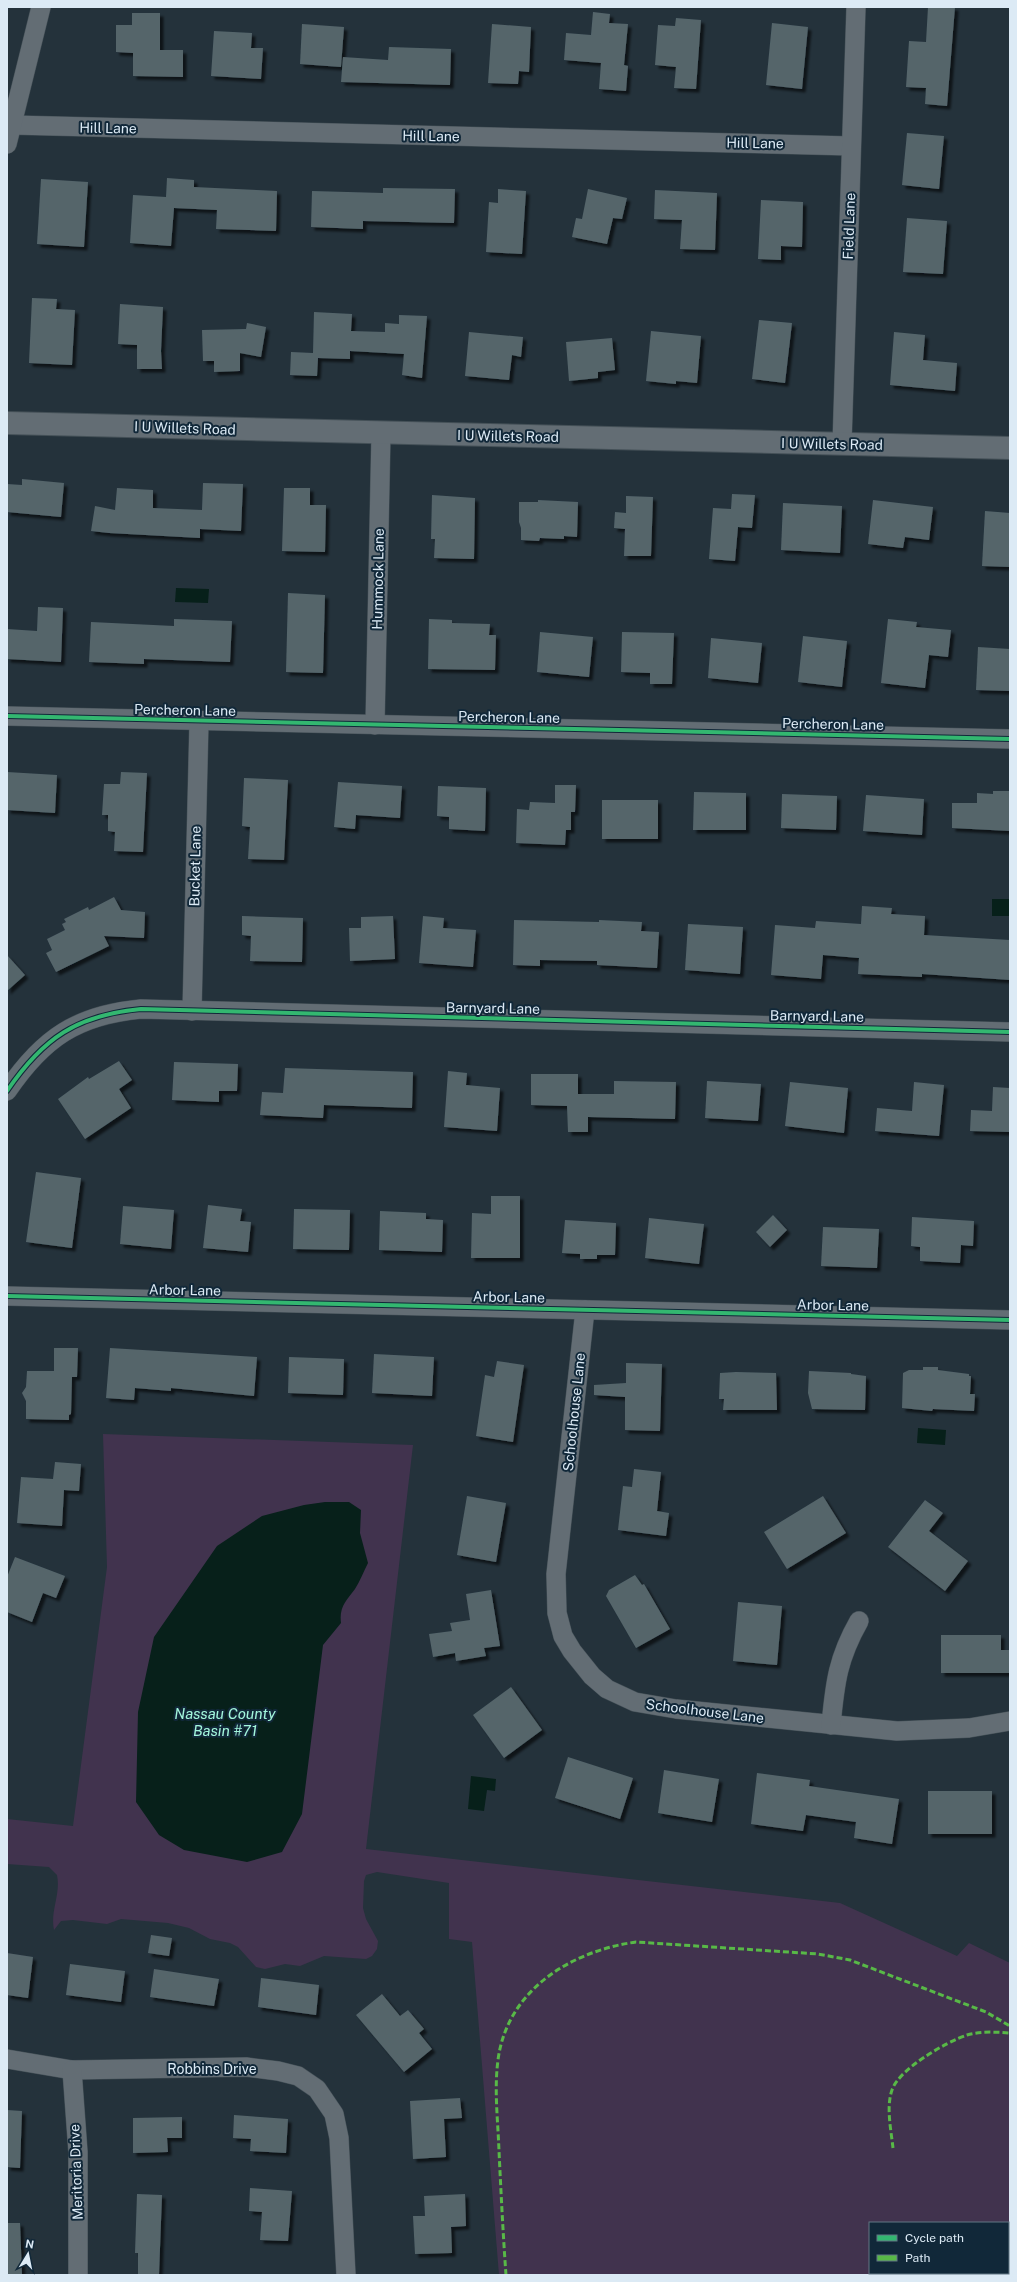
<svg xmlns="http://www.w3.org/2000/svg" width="1017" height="2282" font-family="'Public Sans',sans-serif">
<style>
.green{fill:#41334e;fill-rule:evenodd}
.water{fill:#07201a}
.building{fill:#54656b;filter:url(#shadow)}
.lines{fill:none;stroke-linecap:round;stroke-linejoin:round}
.minor-casing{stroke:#445057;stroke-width:20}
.secondary-casing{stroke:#445057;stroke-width:24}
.minor{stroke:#636d74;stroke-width:19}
.secondary{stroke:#636d74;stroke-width:22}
.quiet{stroke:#58b947;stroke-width:3;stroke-dasharray:6 3;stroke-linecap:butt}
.cycleway-casing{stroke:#112839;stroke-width:6}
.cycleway{stroke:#33b770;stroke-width:4}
.labels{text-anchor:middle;stroke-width:4;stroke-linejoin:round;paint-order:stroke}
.street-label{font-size:14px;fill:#dceaf5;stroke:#112839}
.water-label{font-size:15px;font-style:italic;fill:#a3f6dc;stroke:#112839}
</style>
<defs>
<filter id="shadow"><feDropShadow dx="3.5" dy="3.5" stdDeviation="1" flood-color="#0009"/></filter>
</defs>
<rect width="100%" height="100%" fill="#24323b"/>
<path class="green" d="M 103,1434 L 413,1445 L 366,1849 L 840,1903 L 957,1956 L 969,1943 L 1010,1963 L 1010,2275 L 499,2275 L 472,1942 L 449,1939 L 449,1883 L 377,1872 L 366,1875 L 364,1881 L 363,1908 L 366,1919 L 378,1941 L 377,1949 L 372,1956 L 366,1959 L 324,1956 L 300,1966 L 285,1964 L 265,1969 L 256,1967 L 238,1947 L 230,1943 L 210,1939 L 189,1928 L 168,1923 L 121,1919 L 107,1924 L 73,1920 L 61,1921 L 54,1930 C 50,1911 61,1894 57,1875 L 49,1867 L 7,1864 L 7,1819 L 73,1826 L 107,1567 ZM 870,2223 L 1008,2223 L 1008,2273 L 870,2273 Z"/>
<g class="water">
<polygon points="176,588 209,589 208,603 175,602"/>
<rect x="992" y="899" width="18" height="17"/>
<polygon points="918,1428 946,1430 945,1445 917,1443"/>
<path d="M 325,1502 L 349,1502 L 361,1510 L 360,1533 L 368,1563 C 364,1571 360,1581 355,1589 C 346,1601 339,1607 341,1623 L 323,1645 L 302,1814 L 282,1852 L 247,1862 L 184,1850 L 159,1835 L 136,1802 L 138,1712 L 154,1637 L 217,1546 L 262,1516 L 304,1505 Z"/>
<polygon points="471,1776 496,1779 495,1791 487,1790 484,1811 468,1809"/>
</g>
<g class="building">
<polygon points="928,7 955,7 947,106 925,104 926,88 906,87 909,41 926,42"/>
<polygon points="593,12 610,14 609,23 628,24 624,65 628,66 626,91 599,89 601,63 564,60 566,33 591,35"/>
<polygon points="132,13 160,13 160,50 183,50 183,77 133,76 133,53 116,52 116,25 132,25"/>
<polygon points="676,18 701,20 696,89 674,88 676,67 655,65 658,25 675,26"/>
<polygon points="772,23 808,27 802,89 766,85"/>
<polygon points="302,24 344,27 341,67 300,64"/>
<polygon points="492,24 531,27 529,72 519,71 518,84 488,83"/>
<polygon points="214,31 252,33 251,48 263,48 261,79 211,76"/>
<polygon points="389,47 451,49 450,85 341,82 343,57 388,60"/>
<polygon points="907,133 944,136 939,189 902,185"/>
<polygon points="167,178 194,180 194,187 277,191 276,231 216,229 217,210 174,208 171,246 130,243 133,195 166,197"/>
<polygon points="41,179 88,182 84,247 37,244"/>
<polygon points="383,188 455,189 454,223 363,221 363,229 311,227 312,191 383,193"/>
<polygon points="498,189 526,191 522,254 486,252 489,202 498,203"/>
<polygon points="588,189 627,198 622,219 613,218 607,244 572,237 576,218 582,219"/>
<polygon points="655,190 717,193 715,250 680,249 682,220 654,219"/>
<polygon points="761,200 803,202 802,247 781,246 781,260 758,259"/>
<polygon points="907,218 947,221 943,274 903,272"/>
<polygon points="32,298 57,299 56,309 75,310 72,365 29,363"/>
<polygon points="120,304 163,307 161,351 162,369 137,369 137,345 118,344"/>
<polygon points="314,312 352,314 351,331 385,332 385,323 399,324 399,315 427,316 422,378 402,375 404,354 350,351 350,359 318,358 317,376 290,375 291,352 313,353"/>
<polygon points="759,320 792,323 785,383 752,379"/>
<polygon points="247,323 266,327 261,357 240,353 240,371 214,372 214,361 203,361 202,330 246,329"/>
<polygon points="651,331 701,336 697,383 676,381 676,384 646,381"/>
<polygon points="469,332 523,337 521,357 512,355 509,380 465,376"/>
<polygon points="894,332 925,335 923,360 957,363 955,391 890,385"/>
<polygon points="612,338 615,370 598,372 598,378 569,381 566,342"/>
<polygon points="22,479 64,483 61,517 7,512 7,484 22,485"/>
<polygon points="203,483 243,484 241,531 200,529 200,538 109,533 91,531 95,506 115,510 117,488 153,490 153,508 202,510"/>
<polygon points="284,488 310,488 310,505 326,505 325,552 282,551"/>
<polygon points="732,494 755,495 752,528 738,527 735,561 709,559 713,508 731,509"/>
<polygon points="432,495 475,498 474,559 434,558 435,539 431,539"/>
<polygon points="626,496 653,497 651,556 624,556 625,529 614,528 615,512 626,513"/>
<polygon points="538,500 578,502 577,537 564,536 564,539 540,538 539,541 521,540 521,528 519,522 519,502 538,502"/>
<polygon points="873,500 933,507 929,540 905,537 903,548 868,544"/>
<polygon points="783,503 842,506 840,553 781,550"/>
<polygon points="985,511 1010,513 1010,567 982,566"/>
<polygon points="288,593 325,595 323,673 286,672"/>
<polygon points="38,607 63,608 61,662 7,659 7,629 37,631"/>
<polygon points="174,619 232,621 230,662 144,659 144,664 89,662 91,622 174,626"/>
<polygon points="429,619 452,620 452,623 490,624 489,635 496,635 495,670 428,669"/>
<polygon points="888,619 917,622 916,627 951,630 948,657 929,655 925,688 881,683"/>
<polygon points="540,632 593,637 589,677 537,672"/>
<polygon points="622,632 674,633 672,684 650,684 650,673 621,672"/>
<polygon points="803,636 847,641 842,687 798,682"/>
<polygon points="711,638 762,643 758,683 708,678"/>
<polygon points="978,647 1010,649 1010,691 976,690"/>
<polygon points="7,772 57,775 55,813 7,810"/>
<polygon points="121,772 147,773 143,852 114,851 115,832 108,831 108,815 102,815 104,784 120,784"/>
<polygon points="244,778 288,780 284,860 248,859 250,827 242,826"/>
<polygon points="338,782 402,786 400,818 356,815 355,829 334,827"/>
<polygon points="555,785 576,785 575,812 571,812 571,830 566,830 565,845 516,843 517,809 529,810 530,802 555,803"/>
<polygon points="438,786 486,788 485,831 449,829 449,817 437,816"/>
<polygon points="993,791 1010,791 1010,831 952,828 952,803 977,803 977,793 993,794"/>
<polygon points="694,792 746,793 746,830 693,830"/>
<polygon points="782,794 837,796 836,830 781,828"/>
<polygon points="866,795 924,799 922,835 863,831"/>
<rect x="602" y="800" width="56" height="39"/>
<polygon points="114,897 121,910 145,912 144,938 104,936 109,946 56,972 46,953 52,950 47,939 65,930 62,924 66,922 64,919 88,907 89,910"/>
<polygon points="862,906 892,908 891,914 925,916 924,935 1010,940 1010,980 922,974 922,977 858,974 859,958 823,955 821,979 771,975 775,925 815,928 816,921 861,924"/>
<polygon points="242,916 303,918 302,962 250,961 251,936 242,935"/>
<polygon points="393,916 395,959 350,961 349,928 361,928 361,917"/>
<polygon points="423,916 444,918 443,928 476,930 473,967 419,963"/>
<polygon points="514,920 599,922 599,920 642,922 641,931 659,932 657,968 597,965 597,961 540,960 540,966 513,965"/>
<polygon points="688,924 743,927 740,974 685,970"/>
<polygon points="7,955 25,975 7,991"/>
<polygon points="119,1061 132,1080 119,1089 131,1108 85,1139 58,1099 88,1077 89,1079"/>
<polygon points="174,1062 238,1064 237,1091 219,1091 219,1102 172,1100"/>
<polygon points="285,1068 413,1072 412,1108 324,1105 323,1118 260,1115 262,1092 283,1093"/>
<polygon points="448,1071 467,1073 466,1085 500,1088 497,1131 444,1127"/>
<polygon points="531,1074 578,1074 578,1094 614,1094 614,1081 676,1082 675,1119 588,1117 588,1132 568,1132 567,1106 531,1105"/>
<polygon points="707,1081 761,1084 758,1121 705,1118"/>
<polygon points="790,1082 848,1088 844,1133 785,1126"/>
<polygon points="914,1082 944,1085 939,1136 875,1131 877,1108 912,1111"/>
<polygon points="993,1087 1010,1088 1010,1132 970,1131 971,1110 992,1111"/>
<polygon points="36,1172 81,1178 72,1248 26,1242"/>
<polygon points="491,1196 520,1196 520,1258 471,1258 472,1213 491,1214"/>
<polygon points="208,1205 242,1209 240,1221 251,1222 248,1252 203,1248"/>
<polygon points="123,1206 174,1210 171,1249 120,1244"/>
<polygon points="294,1209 350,1210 349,1250 293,1249"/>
<polygon points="380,1211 426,1213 426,1219 443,1220 442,1252 379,1250"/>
<polygon points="773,1215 787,1230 770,1247 756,1232"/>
<polygon points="912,1217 974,1221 973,1246 961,1245 960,1263 920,1261 920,1247 911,1246"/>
<polygon points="649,1218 704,1224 699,1264 645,1258"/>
<polygon points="565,1220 616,1223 615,1255 597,1255 597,1259 580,1259 580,1254 562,1253"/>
<polygon points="823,1227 879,1229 877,1268 821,1266"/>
<polygon points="54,1348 78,1348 77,1377 72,1377 71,1414 69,1415 69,1420 26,1419 26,1401 22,1393 26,1387 27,1371 54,1371"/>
<polygon points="110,1348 257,1357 254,1396 171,1388 171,1391 135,1388 134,1400 106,1398"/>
<polygon points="374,1354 434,1357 432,1396 372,1393"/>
<polygon points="289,1357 344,1359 343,1395 288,1393"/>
<polygon points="497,1361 524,1365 513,1442 476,1436 485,1375 494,1377"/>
<polygon points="626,1363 662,1364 660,1431 625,1430 625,1397 594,1395 594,1385 626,1383"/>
<polygon points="923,1367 938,1367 938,1370 969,1374 969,1376 971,1376 970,1394 975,1394 974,1411 933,1409 932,1411 902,1408 903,1373 909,1370 923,1370"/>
<polygon points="809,1371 851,1373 851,1374 866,1376 865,1410 812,1409 808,1393"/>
<polygon points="736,1372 776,1373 777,1410 723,1410 724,1399 719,1399 720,1373"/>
<polygon points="55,1462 81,1464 79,1491 64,1490 62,1526 17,1523 21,1477 53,1479"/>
<polygon points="634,1469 661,1472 657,1511 669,1513 666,1536 618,1530 623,1486 632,1487"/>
<polygon points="467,1496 506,1503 496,1562 457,1555"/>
<polygon points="823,1496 846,1533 787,1569 764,1532"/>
<polygon points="925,1500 943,1513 929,1531 968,1561 945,1591 888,1547"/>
<polygon points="15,1557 65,1576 56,1598 43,1593 32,1622 7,1612 7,1577"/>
<polygon points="635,1575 642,1585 644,1584 670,1629 636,1648 606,1596 609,1590"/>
<polygon points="491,1590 500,1646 484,1648 486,1656 456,1661 455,1653 433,1657 429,1634 452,1631 450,1623 470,1620 466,1594"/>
<polygon points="738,1602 782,1606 777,1665 733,1661"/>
<polygon points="941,1635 1001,1635 1001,1650 1010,1650 1010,1673 941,1673"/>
<polygon points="511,1687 542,1730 504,1758 473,1715"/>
<polygon points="568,1757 633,1778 620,1819 555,1798"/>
<polygon points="664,1770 719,1779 712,1822 658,1813"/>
<polygon points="757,1773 810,1780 809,1786 899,1799 892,1844 854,1838 856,1822 806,1815 803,1831 751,1824"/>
<rect x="928" y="1791" width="64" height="43"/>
<polygon points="151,1935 172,1938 169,1956 148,1953"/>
<polygon points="7,1953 33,1957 28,1998 7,1995"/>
<polygon points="70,1964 125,1971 121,2002 66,1995"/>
<polygon points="154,1969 219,1979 214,2006 150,1997"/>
<polygon points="261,1978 319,1985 316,2015 258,2007"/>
<polygon points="382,1994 400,2016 408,2010 424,2029 419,2033 432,2049 404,2072 356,2015"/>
<polygon points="460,2098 462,2118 444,2119 446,2157 413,2159 410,2101"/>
<polygon points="7,2110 22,2111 20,2168 7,2167"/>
<polygon points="234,2115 288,2119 286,2153 250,2151 251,2139 233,2138"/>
<polygon points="182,2117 182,2138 167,2138 168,2152 133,2153 133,2118"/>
<polygon points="250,2188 292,2191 288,2241 260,2240 262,2212 249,2211"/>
<polygon points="137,2194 162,2195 159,2275 138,2275 138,2253 135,2253"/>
<polygon points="465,2194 466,2226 451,2227 452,2253 415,2254 413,2216 425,2216 424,2196"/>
<polygon points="7,2223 20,2223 22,2275 7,2275"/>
</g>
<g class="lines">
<defs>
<g id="minor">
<polyline points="12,125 851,146"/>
<polyline points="7,144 41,7"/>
<polyline points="842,444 856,7"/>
<polyline points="7,716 1010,739"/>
<polyline points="375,725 381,433"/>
<polyline points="192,1011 199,722"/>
<path d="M 7,1091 C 43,1038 77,1015 141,1009 L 1010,1032"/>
<polyline points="7,1296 1010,1320"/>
<polyline points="585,1310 556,1574 557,1613 563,1636 572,1651 592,1676 607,1689 635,1702 676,1709 897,1731 969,1728 1010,1721"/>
<path d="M 831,1725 C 835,1682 838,1658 859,1621"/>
<polyline points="7,2059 72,2070 246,2067 278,2071 298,2076 317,2089 334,2114 339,2138 346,2275"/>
<polyline points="72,2070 78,2152 78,2275"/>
</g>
<polyline id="secondary" points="7,423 1010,448"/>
</defs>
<use href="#minor" class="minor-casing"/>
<use href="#secondary" class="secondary-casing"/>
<use href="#minor" class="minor"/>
<use href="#secondary" class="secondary"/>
<g class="quiet">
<path d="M 893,2148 C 891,2130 886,2107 892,2090 C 899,2069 946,2042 967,2035 C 981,2031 996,2032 1010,2033"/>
<path d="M 506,2275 C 503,2234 501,2192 499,2151 C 498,2121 494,2090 498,2060 C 507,1990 571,1951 636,1942 L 818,1954 L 850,1960 L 986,2012 L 1010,2026"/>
</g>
<defs>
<g id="cycleway">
<polyline points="7,716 1010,739"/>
<path d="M 7,1091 C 43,1038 77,1015 141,1009 L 1010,1032"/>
<polyline points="7,1296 1010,1320"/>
</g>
</defs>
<use href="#cycleway" class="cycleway-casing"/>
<use href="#cycleway" class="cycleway"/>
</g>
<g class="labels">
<g class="street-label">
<text transform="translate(108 128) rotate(1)" y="5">Hill Lane</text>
<text transform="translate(431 136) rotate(1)" y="5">Hill Lane</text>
<text transform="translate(755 143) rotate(1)" y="5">Hill Lane</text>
<text transform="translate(849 226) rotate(-88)" y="5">Field Lane</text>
<text transform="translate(185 428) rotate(2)" y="5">I U Willets Road</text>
<text transform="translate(508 436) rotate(1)" y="5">I U Willets Road</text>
<text transform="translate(832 444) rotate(1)" y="5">I U Willets Road</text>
<text transform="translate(378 579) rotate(-89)" y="5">Hummock Lane</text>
<text transform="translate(185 710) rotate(1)" y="5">Percheron Lane</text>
<text transform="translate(509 717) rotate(1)" y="5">Percheron Lane</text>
<text transform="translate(833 724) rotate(1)" y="5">Percheron Lane</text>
<text transform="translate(195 866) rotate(-89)" y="5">Bucket Lane</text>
<text transform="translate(493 1008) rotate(1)" y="5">Barnyard Lane</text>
<text transform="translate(817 1016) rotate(1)" y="5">Barnyard Lane</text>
<text transform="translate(185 1290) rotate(1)" y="5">Arbor Lane</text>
<text transform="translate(509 1297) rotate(1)" y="5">Arbor Lane</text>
<text transform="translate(833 1305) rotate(1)" y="5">Arbor Lane</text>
<text transform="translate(574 1412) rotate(-84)" y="5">Schoolhouse Lane</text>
<text transform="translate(705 1711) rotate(7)" y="5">Schoolhouse Lane</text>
<text x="212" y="2074">Robbins Drive</text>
<text transform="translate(76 2172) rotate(-92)" y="5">Meritoria Drive</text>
</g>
<g class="water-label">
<text x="225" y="1719">Nassau County<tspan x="225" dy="17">Basin #71</tspan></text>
</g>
</g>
<rect width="1017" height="2282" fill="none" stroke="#dceaf5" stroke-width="16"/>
<rect x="869" y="2222" width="140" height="52" fill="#112839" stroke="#627684"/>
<rect x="877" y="2235" width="20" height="6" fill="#33b770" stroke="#627684"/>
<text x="905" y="2242" font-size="12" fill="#dceaf5">Cycle path</text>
<rect x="877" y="2255" width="20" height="6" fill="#58b947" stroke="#627684"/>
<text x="905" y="2262" font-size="12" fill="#dceaf5">Path</text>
<g transform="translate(28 2254) rotate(10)" stroke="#112839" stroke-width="3" paint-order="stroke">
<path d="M0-3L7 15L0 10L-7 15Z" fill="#dceaf5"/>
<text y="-6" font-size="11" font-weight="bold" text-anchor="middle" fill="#dceaf5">N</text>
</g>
</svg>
